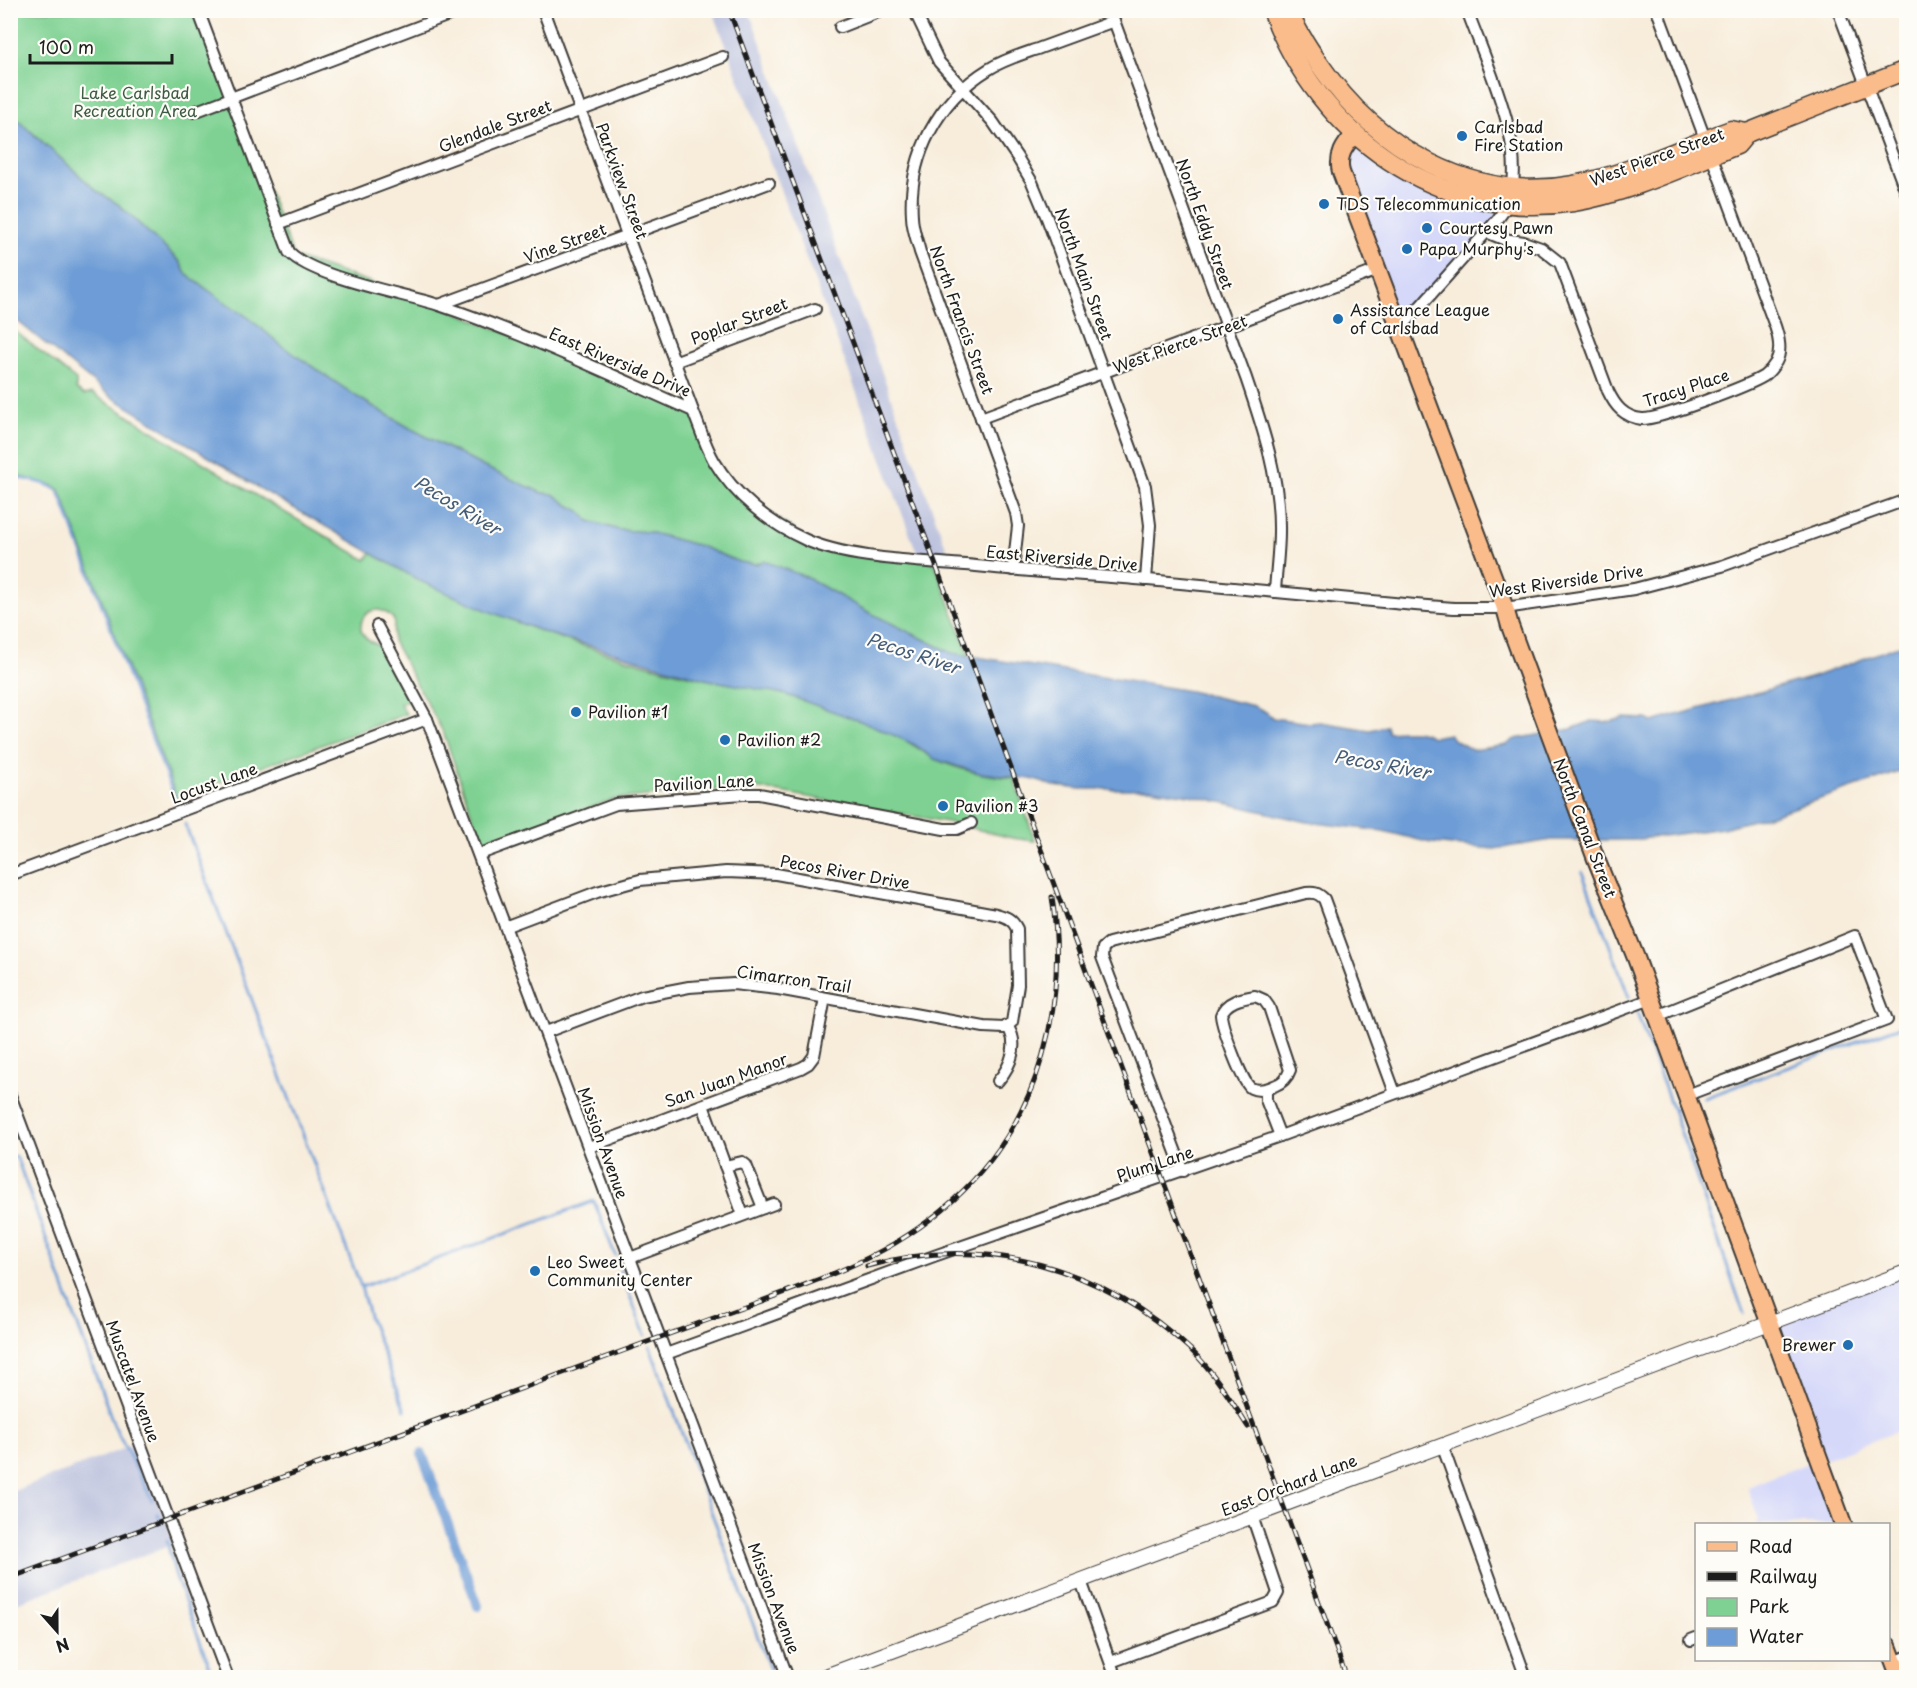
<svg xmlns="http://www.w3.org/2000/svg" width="1917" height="1688" font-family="'Playpen Sans',sans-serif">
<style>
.built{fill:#d5d8f9}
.industrial{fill:#bdc3de}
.green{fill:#7ed192;stroke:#4d7657;stroke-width:1.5}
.water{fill:#6d9cd6;stroke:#445c79;stroke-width:1.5}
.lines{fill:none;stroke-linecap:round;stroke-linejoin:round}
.stream{stroke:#6d9cd6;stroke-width:3}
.canal{stroke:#6d9cd6;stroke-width:10}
.minor-casing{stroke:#3d3b39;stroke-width:14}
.tertiary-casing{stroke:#3d3b39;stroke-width:16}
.primary-casing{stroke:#3d3b39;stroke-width:20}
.trunk-casing{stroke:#3d3b39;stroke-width:21}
.minor{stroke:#fff;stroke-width:10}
.tertiary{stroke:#fff;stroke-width:14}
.primary{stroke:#fabc8b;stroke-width:16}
.trunk{stroke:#fabc8b;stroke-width:18}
.rail-casing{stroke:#1c1c1c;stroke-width:5}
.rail{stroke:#fdfcf7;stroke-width:3;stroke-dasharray:9;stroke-linecap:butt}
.poi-dot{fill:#1f6fb2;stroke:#fdfcf7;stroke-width:2}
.labels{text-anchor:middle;stroke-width:4.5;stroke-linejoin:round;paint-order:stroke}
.park-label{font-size:16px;fill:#3e5b45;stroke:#fdfcf7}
.street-label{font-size:16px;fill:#1c1c1c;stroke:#fdfcf7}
.poi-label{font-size:16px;fill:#1c1c1c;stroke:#fdfcf7;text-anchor:start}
.water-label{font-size:18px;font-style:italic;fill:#445c79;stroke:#fdfcf7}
</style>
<rect width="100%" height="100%" fill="#fdfcf7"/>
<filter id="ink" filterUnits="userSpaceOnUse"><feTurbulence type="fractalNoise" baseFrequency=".0167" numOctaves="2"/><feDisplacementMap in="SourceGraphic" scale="12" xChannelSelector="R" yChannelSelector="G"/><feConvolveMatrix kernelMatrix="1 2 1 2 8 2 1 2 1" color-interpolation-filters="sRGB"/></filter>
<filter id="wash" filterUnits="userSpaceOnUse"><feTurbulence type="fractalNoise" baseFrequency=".008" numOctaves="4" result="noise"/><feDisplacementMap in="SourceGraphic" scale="24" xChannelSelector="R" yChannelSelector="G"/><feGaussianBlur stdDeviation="1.35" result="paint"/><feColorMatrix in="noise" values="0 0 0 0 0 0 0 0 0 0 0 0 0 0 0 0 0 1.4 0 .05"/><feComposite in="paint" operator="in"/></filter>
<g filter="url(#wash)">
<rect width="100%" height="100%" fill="#f8eddb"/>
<g class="built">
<polygon points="1355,134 1385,158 1508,205 1401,328 1340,155"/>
<polygon points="1906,1272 1906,1428 1820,1461 1838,1524 1757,1524 1756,1521 1759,1520 1747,1487 1818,1459 1769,1323"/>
</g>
<g class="industrial">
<polygon points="713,11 749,11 952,563 920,561"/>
<polygon points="138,1443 174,1544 11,1605 11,1492"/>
</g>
<g class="green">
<polygon points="10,11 198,11 294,257 439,305 693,411 706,446 736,490 816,545 934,562 970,657 952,653 868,612 806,577 756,564 739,562 700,546 648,532 619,530 589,521 580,511 570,506 553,494 542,493 482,466 408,427 359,398 282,346 249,318 219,298 186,274 180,262 118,204 98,192 11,113"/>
<path d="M 10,327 L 76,380 L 76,389 L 84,395 L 92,393 L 252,493 L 366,560 L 371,553 C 475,612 589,653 705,679 C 732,685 760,687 786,695 C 823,706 862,719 896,735 C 910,742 922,752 935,759 C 959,770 988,776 1014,778 L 1035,841 L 1012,838 L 947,822 L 769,790 L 744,787 L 615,799 L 490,843 L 484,842 L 480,838 L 444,734 L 393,641 L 394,620 C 382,603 359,609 361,630 C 367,645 375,640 383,649 L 409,699 L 400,704 L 406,714 L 177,798 L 61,492 L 58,488 L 52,485 L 11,474 Z"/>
</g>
<path class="water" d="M 10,113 L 98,192 L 118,204 L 180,262 L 186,274 L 219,298 L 249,318 L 282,346 L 359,398 L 408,427 L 482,466 L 542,493 L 553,494 L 570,506 L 580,511 L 589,521 L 619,530 L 648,532 L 700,546 L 739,562 L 756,564 L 764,561 L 806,577 L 868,612 L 952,653 L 1190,691 L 1254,706 L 1266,712 L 1273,718 L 1310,723 L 1320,722 L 1370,730 L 1386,726 L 1388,732 C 1403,731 1420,728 1432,737 L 1449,734 L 1453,739 L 1472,750 L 1506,745 L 1515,739 L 1571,729 L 1592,721 L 1607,722 L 1624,718 L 1647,719 L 1653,722 L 1659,720 L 1813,677 L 1906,643 L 1906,770 L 1775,814 L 1723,828 L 1633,840 L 1552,840 L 1494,849 L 1431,843 L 1383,831 L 1307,822 L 1195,796 L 1150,789 L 1080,789 L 1054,786 L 1031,779 L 979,773 L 934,759 L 915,745 L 871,725 L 784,694 L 705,679 L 546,633 L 486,610 L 420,581 L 259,488 L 110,396 L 11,316 Z"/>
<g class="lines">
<g class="stream">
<path d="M 10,476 C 25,480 47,481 59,492 L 175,799"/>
<polyline points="185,824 361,1287"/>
<polyline points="1582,872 1629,997"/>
<polyline points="1637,1013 1673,1110 1676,1109"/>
<polyline points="1704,1098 1906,1024"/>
<polyline points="1673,1110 1744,1314"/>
<polyline points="10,1158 16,1156 114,1425 152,1500"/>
<polyline points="620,1270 645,1335"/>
<polyline points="650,1347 769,1667 778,1678"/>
<polyline points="405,1410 369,1316 361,1287 594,1201 615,1255"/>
<polyline points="158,1514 159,1517"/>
<polyline points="167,1541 176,1577 214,1678"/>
</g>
<polyline class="canal" points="422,1454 478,1606"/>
</g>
</g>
<g filter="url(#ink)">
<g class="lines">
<defs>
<g id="minor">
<path d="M 198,10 L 289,252 C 314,278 402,293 439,305 C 526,334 609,374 693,411 C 700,428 705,445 714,461 C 734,495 770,524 806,540 C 850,560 926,561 976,566 C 1033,572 1090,575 1148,580 C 1237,588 1326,597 1415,605 L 1454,608 L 1505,608 L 1634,589 L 1722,566 L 1906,500"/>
<polyline points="543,10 693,411"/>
<polyline points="914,10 939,62 993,122 1017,157 1032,182 1047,218 1145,486 1150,525 1146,580"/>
<path d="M 1110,10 L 1246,378 C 1263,428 1280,478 1279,532 C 1279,552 1276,572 1275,592"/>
<polyline points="1838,10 1906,192"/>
<polyline points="840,27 883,10"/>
<polyline points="194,112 462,10"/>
<polyline points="278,224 723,57"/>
<path d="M 1486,232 L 1503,239 L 1524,242 L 1541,248 L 1560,263 L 1608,391 C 1615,406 1624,417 1642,419 C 1658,420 1748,386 1764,376 C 1769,372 1773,367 1776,362 C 1782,351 1779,338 1775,326 L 1657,10"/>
<polyline points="439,305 769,183"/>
<path d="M 1401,328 L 1498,219 C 1501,214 1506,209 1508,204 C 1530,151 1485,61 1467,10"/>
<polyline points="674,362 815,309"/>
<polyline points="981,418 1378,270"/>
<path d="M 1013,570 L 1018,526 L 1016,513 L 920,252 C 917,240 912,228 912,216 C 908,156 938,100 989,69 C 1005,59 1023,54 1040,48 C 1065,39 1089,30 1114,21"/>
<polyline points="377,626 427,719 788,1678"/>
<polyline points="480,854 616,804 743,794 759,794 944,829 957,829 971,823"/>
<polyline points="10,875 427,719"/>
<path d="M 507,926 L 597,892 L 640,880 L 726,872 L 776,874 L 996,914 C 1007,917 1012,919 1017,929 L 1018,985 L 1012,1022 L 1004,1028 L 984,1027 L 778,989 L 733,984 L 689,987 L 642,996 L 546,1032"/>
<path d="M 1255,996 L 1264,1000 L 1269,1007 L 1290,1070 C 1287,1079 1282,1083 1274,1086 C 1267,1089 1259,1092 1251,1088 C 1242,1083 1222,1027 1221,1015 C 1226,1001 1242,998 1255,996 Z"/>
<polyline points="1657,1016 1855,936 1887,1020 1687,1095"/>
<path d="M 998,1081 C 1011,1066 1020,1043 1007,1026"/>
<polyline points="1266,1090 1266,1100 1280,1136"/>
<polyline points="10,1095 228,1678"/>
<polyline points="703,1105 743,1215"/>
<polyline points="589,1147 801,1068 808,1064 814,1056 825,998"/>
<polyline points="725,1166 742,1162 746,1165 763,1208"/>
<path d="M 1183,1171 L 1102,957 L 1103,948 L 1109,943 L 1306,893 C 1314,892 1318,893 1324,899 L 1395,1093"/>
<polyline points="630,1258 774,1204"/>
<polyline points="666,1354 934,1256 1280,1136 1651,999"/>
<polyline points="1442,1445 1526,1678"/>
<polyline points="1081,1581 1116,1678"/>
<polyline points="1691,1640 1696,1638"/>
<polyline points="1111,1662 1273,1602 1278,1593 1252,1516"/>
<polyline points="1894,1662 1906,1657"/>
</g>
<polyline id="tertiary" points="820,1678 1906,1272"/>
<g id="primary">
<path d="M 1355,134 C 1344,146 1337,156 1341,172 L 1505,608 L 1510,626 L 1596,859 L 1636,958 L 1843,1524"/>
<polyline points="1888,1646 1900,1678"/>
</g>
<g id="trunk">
<path d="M 1272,10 C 1318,134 1438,223 1573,202 C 1625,194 1687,165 1737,145 L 1747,133 L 1906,70"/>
<path d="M 1288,10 C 1296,30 1308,48 1320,65 C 1376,147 1471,204 1573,185 C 1624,176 1682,148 1731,130 L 1747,133"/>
</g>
</defs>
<use href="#minor" class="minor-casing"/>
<use href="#tertiary" class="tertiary-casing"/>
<use href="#primary" class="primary-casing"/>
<use href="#trunk" class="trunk-casing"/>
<use href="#minor" class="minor"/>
<use href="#tertiary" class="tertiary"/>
<use href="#primary" class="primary"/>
<use href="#trunk" class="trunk"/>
<defs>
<g id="rail">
<polyline points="729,10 970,657 1347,1678"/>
<path d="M 867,1266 C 984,1233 1103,1267 1191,1350 C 1214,1372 1231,1400 1248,1427"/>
<path d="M 10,1578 C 210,1504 410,1430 609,1356 C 658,1338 707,1320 756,1303 C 835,1274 902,1251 963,1191 C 1041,1115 1068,1003 1052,897"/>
</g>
</defs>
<use href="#rail" class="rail-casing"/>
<use href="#rail" class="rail"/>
</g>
</g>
<g class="poi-dot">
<circle cx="1462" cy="136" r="6"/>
<circle cx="1324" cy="204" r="6"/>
<circle cx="1427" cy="228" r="6"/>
<circle cx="1407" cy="249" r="6"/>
<circle cx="1338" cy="319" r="6"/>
<circle cx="576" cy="712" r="6"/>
<circle cx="725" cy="740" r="6"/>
<circle cx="943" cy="806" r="6"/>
<circle cx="535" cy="1271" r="6"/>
<circle cx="1848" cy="1345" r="6"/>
</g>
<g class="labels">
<g class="park-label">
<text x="135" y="99">Lake Carlsbad<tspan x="135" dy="18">Recreation Area</tspan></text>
</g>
<g class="street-label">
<text transform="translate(495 126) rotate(-21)" y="6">Glendale Street</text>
<text transform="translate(1657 157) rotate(-20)" y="6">West Pierce Street</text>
<text transform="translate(622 181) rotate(70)" y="6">Parkview Street</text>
<text transform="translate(1205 224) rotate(70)" y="6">North Eddy Street</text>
<text transform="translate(565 243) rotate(-20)" y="6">Vine Street</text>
<text transform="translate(1084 274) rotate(70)" y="6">North Main Street</text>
<text transform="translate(962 320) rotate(70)" y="6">North Francis Street</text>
<text transform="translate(739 321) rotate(-21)" y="6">Poplar Street</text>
<text transform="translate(1180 344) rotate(-20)" y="6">West Pierce Street</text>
<text transform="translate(620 362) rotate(23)" y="6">East Riverside Drive</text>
<text transform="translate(1686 388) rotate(-18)" y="6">Tracy Place</text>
<text transform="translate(1062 558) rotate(5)" y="6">East Riverside Drive</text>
<text transform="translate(1566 581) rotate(-8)" y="6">West Riverside Drive</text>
<text transform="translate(214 783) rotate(-20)" y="6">Locust Lane</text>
<text transform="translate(704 783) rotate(-3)" y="6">Pavilion Lane</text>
<text transform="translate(1585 828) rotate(69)" y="6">North Canal Street</text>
<text transform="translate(845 872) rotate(10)" y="6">Pecos River Drive</text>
<text transform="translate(794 979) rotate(8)" y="6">Cimarron Trail</text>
<text transform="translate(726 1080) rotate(-20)" y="6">San Juan Manor</text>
<text transform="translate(603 1143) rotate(70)" y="6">Mission Avenue</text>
<text transform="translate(1155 1164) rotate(-19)" y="6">Plum Lane</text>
<text transform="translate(133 1381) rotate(70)" y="6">Muscatel Avenue</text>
<text transform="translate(1289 1485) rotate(-21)" y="6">East Orchard Lane</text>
<text transform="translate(774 1598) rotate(69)" y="6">Mission Avenue</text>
</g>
<g class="poi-label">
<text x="1474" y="133">Carlsbad<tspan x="1474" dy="18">Fire Station</tspan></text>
<text x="1336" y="210">TDS Telecommunication</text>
<text x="1439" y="234">Courtesy Pawn</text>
<text x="1419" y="255">Papa Murphy's</text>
<text x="1350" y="316">Assistance League<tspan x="1350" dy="18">of Carlsbad</tspan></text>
<text x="588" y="718">Pavilion #1</text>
<text x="737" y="746">Pavilion #2</text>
<text x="955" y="812">Pavilion #3</text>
<text x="547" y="1268">Leo Sweet<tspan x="547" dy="18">Community Center</tspan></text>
<text x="1836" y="1351" text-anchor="end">Brewer</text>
</g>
<g class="water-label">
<text transform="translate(457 506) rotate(31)" y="6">Pecos River</text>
<text transform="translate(913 654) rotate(18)" y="6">Pecos River</text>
<text transform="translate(1382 765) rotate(10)" y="6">Pecos River</text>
</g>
</g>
<rect width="1917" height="1688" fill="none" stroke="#fdfcf7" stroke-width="36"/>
<rect x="1695" y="1523" width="195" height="138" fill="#fdfcf7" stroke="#a3a29f" stroke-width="1.5"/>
<rect x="1707" y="1542" width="30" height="9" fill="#fabc8b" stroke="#a3a29f" stroke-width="1.5"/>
<text x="1749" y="1553" font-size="18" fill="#1c1c1c">Road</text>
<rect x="1707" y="1572" width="30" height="9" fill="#1c1c1c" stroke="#a3a29f" stroke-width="1.5"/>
<text x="1749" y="1583" font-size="18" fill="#1c1c1c">Railway</text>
<rect x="1707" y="1598" width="30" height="18" fill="#7ed192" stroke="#a3a29f" stroke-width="1.5"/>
<text x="1749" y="1613" font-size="18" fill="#1c1c1c">Park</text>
<rect x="1707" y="1628" width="30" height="18" fill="#6d9cd6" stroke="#a3a29f" stroke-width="1.5"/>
<text x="1749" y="1643" font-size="18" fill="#1c1c1c">Water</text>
<g transform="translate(57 1631) rotate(159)" stroke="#fdfcf7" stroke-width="4.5" paint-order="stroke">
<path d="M0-4.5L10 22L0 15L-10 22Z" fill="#1c1c1c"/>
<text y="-9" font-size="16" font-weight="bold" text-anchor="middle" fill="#1c1c1c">N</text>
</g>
<path d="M30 54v9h142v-9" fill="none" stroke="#1c1c1c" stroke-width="3"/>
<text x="39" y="54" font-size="18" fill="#1c1c1c" stroke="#fdfcf7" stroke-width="4.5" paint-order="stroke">100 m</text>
</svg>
